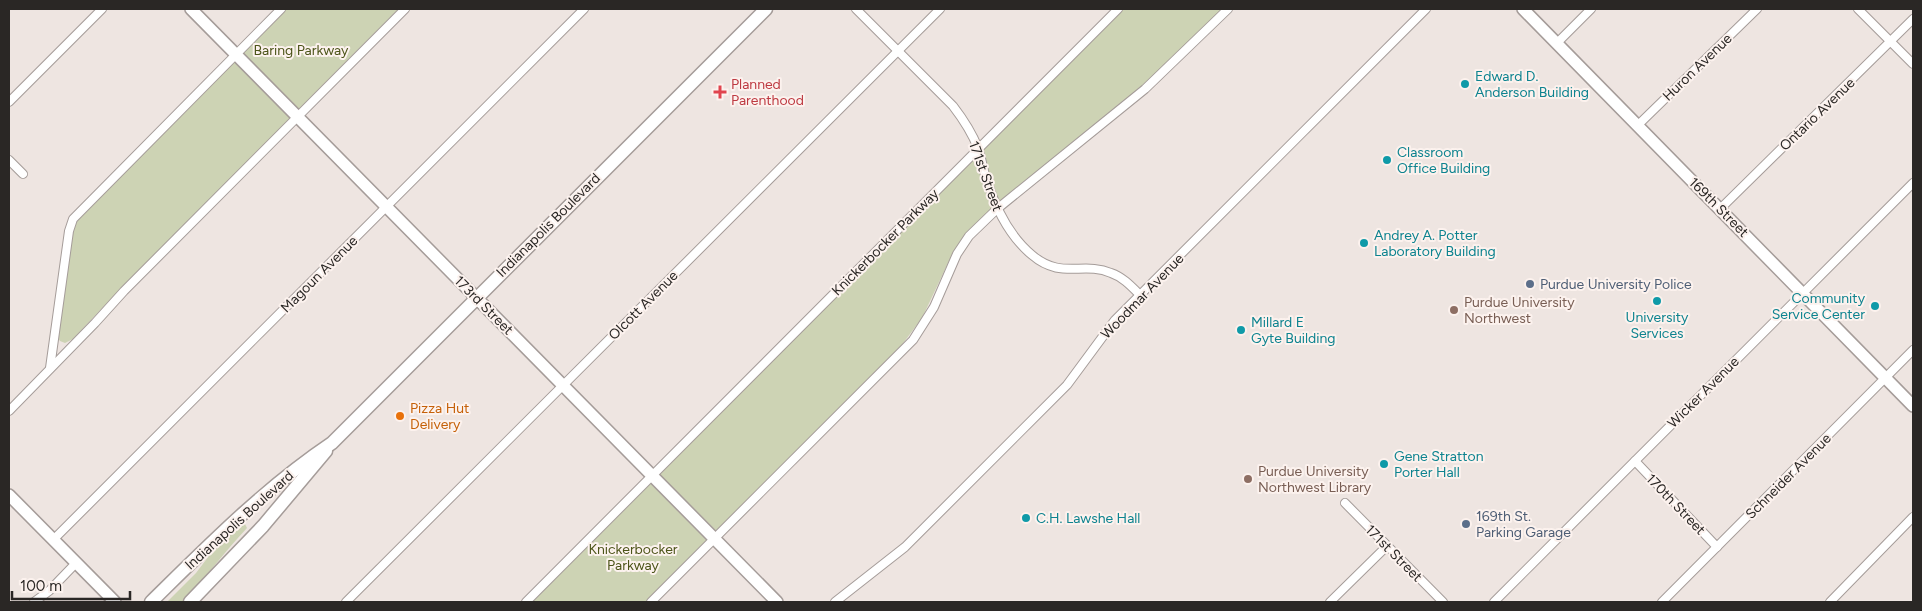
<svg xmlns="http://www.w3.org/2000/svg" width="1922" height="611" font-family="Figtree,sans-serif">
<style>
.green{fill:#cdd3b4}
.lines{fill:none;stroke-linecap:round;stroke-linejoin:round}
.street-casing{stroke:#a59c99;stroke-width:10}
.secondary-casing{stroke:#a59c99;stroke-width:14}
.primary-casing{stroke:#a59c99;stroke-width:15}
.street{stroke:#fff;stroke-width:8}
.secondary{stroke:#fff;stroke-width:11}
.primary{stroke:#fff;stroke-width:12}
.culture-dot{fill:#0f9aa8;stroke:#fcf2ee;stroke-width:2}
.health-dot{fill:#e0444e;stroke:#fcf2ee;stroke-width:2}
.service-dot{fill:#5c6f8a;stroke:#fcf2ee;stroke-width:2}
.education-dot{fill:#8d6e63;stroke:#fcf2ee;stroke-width:2}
.food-dot{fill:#e8710a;stroke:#fcf2ee;stroke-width:2}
.labels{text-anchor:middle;stroke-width:4;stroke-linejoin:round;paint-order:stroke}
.park-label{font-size:14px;fill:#4c5419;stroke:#fcf2ee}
.street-label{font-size:14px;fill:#2a2725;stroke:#fcf2ee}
.culture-label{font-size:14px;fill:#0d838f;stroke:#fcf2ee;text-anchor:start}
.health-label{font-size:14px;fill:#be3a42;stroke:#fcf2ee;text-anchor:start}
.service-label{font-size:14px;fill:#4e5e75;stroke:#fcf2ee;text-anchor:start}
.education-label{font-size:14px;fill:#785e54;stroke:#fcf2ee;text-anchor:start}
.food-label{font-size:14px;fill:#c56008;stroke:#fcf2ee;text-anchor:start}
</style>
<rect width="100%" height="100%" fill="#eee5e1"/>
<g class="green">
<polygon points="285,9 400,9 123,286 73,339 65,343 60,341 58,338 71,234 77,218"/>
<polygon points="1124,9 1223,9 1131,101 983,216 963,238 949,261 922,318 895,354 646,602 529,602"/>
<path d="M 242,523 L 245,524 L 247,528 C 224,552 205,579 182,602 L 167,602 L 196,573 L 218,544 Z"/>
</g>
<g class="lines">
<defs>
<g id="street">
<path d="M 856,9 L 953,106 C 963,119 972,133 978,148 C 982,159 983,171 987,181 C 996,209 1009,236 1032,255 C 1061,280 1083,261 1111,273 C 1123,277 1132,287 1141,296"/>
<polyline points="1858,9 1913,64"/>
<polyline points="1557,43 1591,9"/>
<polyline points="9,102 102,9"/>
<polyline points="1638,125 1757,9"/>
<polyline points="9,160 23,174"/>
<polyline points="1720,209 1913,19"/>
<polyline points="50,368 69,231 73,219 281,9"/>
<polyline points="9,411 95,323 124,291 405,9"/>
<polyline points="1635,461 1717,547"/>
<polyline points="1345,503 1443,602"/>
<polyline points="53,540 584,9"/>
<polyline points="34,602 49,591 76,563"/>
<polyline points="346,602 940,9"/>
<polyline points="526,602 1118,9"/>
<polyline points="651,602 913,340 934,307 957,254 969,236 997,209 1145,89 1228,9"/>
<polyline points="835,602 905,547 1067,385 1115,320 1426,9"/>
<polyline points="1330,602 1387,546"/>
<polyline points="1494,602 1913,183"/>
<polyline points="1662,602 1913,350"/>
<polyline points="1830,602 1913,517"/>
</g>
<g id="secondary">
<polyline points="191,9 777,602"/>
<polyline points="1523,9 1913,406"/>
<polyline points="9,495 115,602"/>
</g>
<g id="primary">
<path d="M 151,602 C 208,546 265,488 332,443 L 766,9"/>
<polyline points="190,602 263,526 326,451"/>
</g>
</defs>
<use href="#street" class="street-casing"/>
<use href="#secondary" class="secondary-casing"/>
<use href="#primary" class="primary-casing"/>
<use href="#street" class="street"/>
<use href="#secondary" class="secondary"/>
<use href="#primary" class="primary"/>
</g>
<g class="culture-dot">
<circle cx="1465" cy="84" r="5"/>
<circle cx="1387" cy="160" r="5"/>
<circle cx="1364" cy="243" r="5"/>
<circle cx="1657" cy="301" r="5"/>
<circle cx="1875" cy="306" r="5"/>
<circle cx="1241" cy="330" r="5"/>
<circle cx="1384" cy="464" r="5"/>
<circle cx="1026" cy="518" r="5"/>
</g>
<path class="health-dot" d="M717.5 84.5h5v5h5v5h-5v5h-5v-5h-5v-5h5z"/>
<g class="service-dot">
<circle cx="1530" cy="284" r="5"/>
<circle cx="1466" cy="524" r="5"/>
</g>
<g class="education-dot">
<circle cx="1454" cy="310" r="5"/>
<circle cx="1248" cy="479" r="5"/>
</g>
<circle class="food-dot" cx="400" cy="416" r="5"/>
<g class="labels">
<g class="park-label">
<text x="301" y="55">Baring Parkway</text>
<text x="633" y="554">Knickerbocker<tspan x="633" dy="16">Parkway</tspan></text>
</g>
<g class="street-label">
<text transform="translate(1697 67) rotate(-44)" y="5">Huron Avenue</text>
<text transform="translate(1817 114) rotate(-44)" y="5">Ontario Avenue</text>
<text transform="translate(986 176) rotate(70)" y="5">171st Street</text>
<text transform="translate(1719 207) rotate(45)" y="5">169th Street</text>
<text transform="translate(548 225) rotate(-45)" y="5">Indianapolis Boulevard</text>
<text transform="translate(885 242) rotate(-45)" y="5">Knickerbocker Parkway</text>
<text transform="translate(319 274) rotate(-45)" y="5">Magoun Avenue</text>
<text transform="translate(1142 296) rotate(-46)" y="5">Woodmar Avenue</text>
<text transform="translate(484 305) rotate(45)" y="5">173rd Street</text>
<text transform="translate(643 305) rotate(-45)" y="5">Olcott Avenue</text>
<text transform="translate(1703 392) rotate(-45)" y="5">Wicker Avenue</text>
<text transform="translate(1788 476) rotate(-45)" y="5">Schneider Avenue</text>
<text transform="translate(1676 504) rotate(46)" y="5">170th Street</text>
<text transform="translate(239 520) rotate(-42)" y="5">Indianapolis Boulevard</text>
<text transform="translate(1394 553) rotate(45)" y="5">171st Street</text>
</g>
<g class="culture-label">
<text x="1475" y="81">Edward D.<tspan x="1475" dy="16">Anderson Building</tspan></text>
<text x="1397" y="157">Classroom<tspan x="1397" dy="16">Office Building</tspan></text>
<text x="1374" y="240">Andrey A. Potter<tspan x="1374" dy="16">Laboratory Building</tspan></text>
<text x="1865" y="303" text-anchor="end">Community<tspan x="1865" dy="16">Service Center</tspan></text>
<text x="1657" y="322" text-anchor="middle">University<tspan x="1657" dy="16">Services</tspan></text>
<text x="1251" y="327">Millard E<tspan x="1251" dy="16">Gyte Building</tspan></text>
<text x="1394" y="461">Gene Stratton<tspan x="1394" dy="16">Porter Hall</tspan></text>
<text x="1036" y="523">C.H. Lawshe Hall</text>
</g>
<g class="health-label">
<text x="731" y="89">Planned<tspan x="731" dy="16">Parenthood</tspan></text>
</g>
<g class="service-label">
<text x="1540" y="289">Purdue University Police</text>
<text x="1476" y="521">169th St.<tspan x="1476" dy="16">Parking Garage</tspan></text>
</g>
<g class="education-label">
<text x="1464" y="307">Purdue University<tspan x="1464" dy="16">Northwest</tspan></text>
<text x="1258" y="476">Purdue University<tspan x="1258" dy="16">Northwest Library</tspan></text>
</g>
<g class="food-label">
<text x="410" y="413">Pizza Hut<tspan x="410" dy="16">Delivery</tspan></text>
</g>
</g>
<rect width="1922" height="611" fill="none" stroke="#2a2725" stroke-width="20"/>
<path d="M12 591v8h118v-8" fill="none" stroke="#2a2725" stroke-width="2.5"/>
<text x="20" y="591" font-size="15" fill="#2a2725" stroke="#fcf2ee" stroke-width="4" paint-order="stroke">100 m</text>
</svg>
